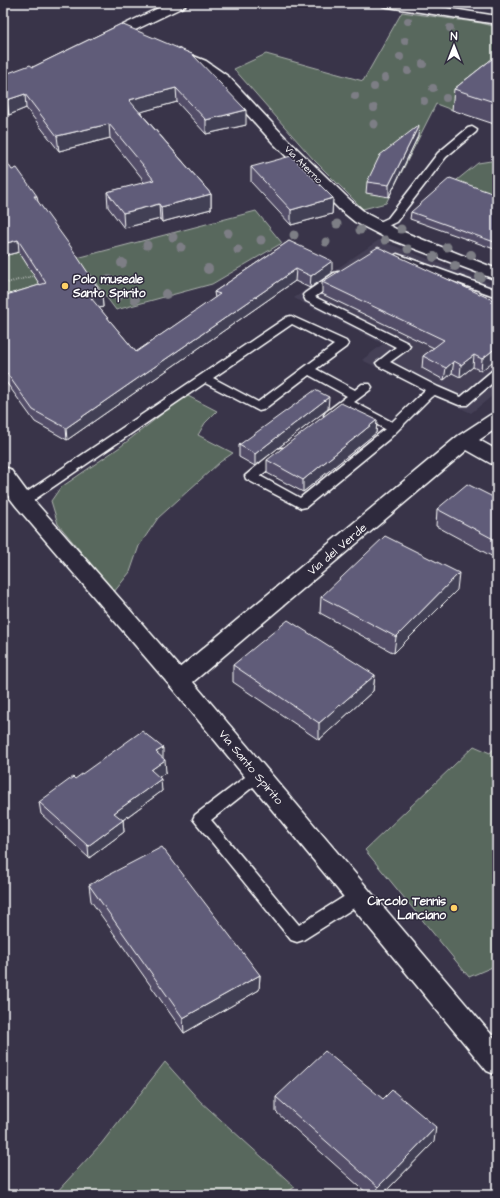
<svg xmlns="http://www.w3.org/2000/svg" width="500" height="1198" font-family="'Architects Daughter',sans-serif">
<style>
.built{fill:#454057}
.green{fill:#59675d;stroke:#acb3ae}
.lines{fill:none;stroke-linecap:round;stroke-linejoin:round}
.service-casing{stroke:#fff;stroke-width:3}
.minor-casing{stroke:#fff;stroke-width:3}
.tertiary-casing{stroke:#fff;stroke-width:3}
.path{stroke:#fff;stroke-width:2;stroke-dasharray:0.5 2;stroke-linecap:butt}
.service{fill:#2f2a3d;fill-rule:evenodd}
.minor{fill:#2f2a3d;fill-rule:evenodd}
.tertiary{fill:#2f2a3d;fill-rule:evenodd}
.tree{fill:#7d7e85}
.wall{fill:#534e68;stroke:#fff}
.shaded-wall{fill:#434055;stroke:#fff}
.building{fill:#605b79;stroke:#fff}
.poi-dot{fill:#ffd166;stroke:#2f2a3d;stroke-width:1.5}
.labels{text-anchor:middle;stroke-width:3;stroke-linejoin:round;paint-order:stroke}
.far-street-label{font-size:10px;fill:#fff;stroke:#2f2a3d}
.poi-label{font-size:12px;font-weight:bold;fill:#fff;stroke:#2f2a3d;text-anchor:start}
.street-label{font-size:12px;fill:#fff;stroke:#2f2a3d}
</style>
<rect width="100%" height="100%" fill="#393449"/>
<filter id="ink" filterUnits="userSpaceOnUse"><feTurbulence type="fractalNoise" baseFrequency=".025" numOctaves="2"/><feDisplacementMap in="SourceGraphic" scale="8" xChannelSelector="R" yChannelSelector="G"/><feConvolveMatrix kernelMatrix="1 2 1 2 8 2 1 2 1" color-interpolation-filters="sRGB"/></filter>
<g filter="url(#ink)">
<polygon class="built" points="379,240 497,286 497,392 471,413 362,360 383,344 294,298"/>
<g class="green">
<polygon points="402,12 481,23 497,27 497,89 482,85 452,110 436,104 386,203 363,209 313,159 234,69 266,54 363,81"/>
<polygon points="497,160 497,200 452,184 478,163"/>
<polygon points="256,211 282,243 212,284 116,310 77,258"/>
<polygon points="19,252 47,295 3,309 3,256"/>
<polygon points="186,395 217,411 205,423 198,435 233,453 220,462 158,518 139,546 130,572 114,592 58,524 51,501 60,488 120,447"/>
<polygon points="497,745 497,965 469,977 365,850 474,746 490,753"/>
<polygon points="165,1062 200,1101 295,1187 282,1195 54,1195 101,1144"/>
</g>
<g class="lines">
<defs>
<g id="service">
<polygon points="472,127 477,130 476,132 446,157 396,222 381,229 373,229 372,227 373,225 388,218 438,153 468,128"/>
<polygon points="397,254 497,290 497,297 393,259 391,257"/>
<path d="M 338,272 L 342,273 L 344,275 L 342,277 L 315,297 L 408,343 L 410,346 L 408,349 L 390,362 L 438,387 L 461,397 L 493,370 L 497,369 L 497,379 L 467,405 L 459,405 L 435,395 L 431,397 L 389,439 L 306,507 L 301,508 L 246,479 L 245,476 L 277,449 L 282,448 L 287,449 L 288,452 L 287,455 L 260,476 L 300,498 L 385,429 L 346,408 L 334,418 L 326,418 L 324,415 L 326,412 L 347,396 L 309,375 L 263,410 L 259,411 L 205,383 L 28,504 L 23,505 L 18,504 L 16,501 L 18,498 L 287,317 L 291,316 L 346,341 L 348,344 L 346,347 L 316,369 L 355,390 L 362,384 L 370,384 L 372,387 L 370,390 L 354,402 L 392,422 L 425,390 L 378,366 L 376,363 L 396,347 L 306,301 L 303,295 L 305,293 L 334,273 ZM 292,324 L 334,345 L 258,402 L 213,378 Z"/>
<polygon points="258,769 263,771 266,775 263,779 211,820 299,925 353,891 359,889 365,891 367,896 365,901 303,940 297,942 291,940 193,819 195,815 253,771"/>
</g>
<g id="minor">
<polygon points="176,49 206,61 229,77 285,137 351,201 367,214 396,229 497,269 497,280 384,237 355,222 339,209 273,143 219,83 196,67 171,56 169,53 171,50"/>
<polygon points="497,413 497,428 479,440 497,450 497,465 490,463 467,450 187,687 179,690 171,687 167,681 171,675 458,436 490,415"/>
</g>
<g id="tertiary">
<polygon points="169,3 187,3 185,6 108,43 103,44 98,43 96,40 98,37"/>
<polygon points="381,3 415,3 497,16 497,24 388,7 383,6"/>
<polygon points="3,467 10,469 30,496 187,675 497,1041 497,1075 487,1071 171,687 16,506 3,489"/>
</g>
</defs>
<use href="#service" class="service-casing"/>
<use href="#minor" class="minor-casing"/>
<use href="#tertiary" class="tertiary-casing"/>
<polyline class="path" points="3,284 37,275"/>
<use href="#service" class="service"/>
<use href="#minor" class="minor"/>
<use href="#tertiary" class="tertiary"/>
</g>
<g class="tree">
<circle cx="408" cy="21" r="4"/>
<circle cx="450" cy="28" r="4"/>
<circle cx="405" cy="41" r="4"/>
<circle cx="400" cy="57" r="4"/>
<circle cx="423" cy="64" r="4"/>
<circle cx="408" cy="71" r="4"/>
<circle cx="385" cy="78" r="4"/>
<circle cx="374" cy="87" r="4"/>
<circle cx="433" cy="88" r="4"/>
<circle cx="355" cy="96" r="4"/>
<circle cx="446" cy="98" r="4"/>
<circle cx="424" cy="101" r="4"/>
<circle cx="374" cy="108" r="4"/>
<circle cx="374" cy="124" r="4.5"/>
<circle cx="337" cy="224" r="4.5"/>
<circle cx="401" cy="229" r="4.5"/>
<circle cx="360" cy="230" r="4.5"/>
<circle cx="228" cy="233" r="4.5"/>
<circle cx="294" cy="235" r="4.5"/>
<circle cx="173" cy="237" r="4.5"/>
<circle cx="261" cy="240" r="4.5"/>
<circle cx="385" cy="240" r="4.5"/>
<circle cx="326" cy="242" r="4.5"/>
<circle cx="147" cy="245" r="4.5"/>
<circle cx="181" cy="247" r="4.5"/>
<circle cx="447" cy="247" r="4.5"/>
<circle cx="408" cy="249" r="4.5"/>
<circle cx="238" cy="250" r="4.5"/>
<circle cx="471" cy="255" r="5"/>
<circle cx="434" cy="257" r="5"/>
<circle cx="122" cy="263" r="5"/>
<circle cx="455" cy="266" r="5"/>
<circle cx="208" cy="269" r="5"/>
<circle cx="480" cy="277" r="5"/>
<circle cx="109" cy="280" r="5"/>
<circle cx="166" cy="294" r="5"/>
<circle cx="118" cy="296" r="5"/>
<circle cx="135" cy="299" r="5"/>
</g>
<g class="wall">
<polygon points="121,24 246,125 206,134 177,102 140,112 211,194 211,209 162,222 160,219 124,228 108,207 107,192 145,183 142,180 142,178 110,138 59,151 26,108 9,115 3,110 3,75 33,67"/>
<polygon points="497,55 497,125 452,110 454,89"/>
<polygon points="418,136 389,197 366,193 367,182"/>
<polygon points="251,167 333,198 332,214 291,225 251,182"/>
<polygon points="12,170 38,202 102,294 103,307 99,308 136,352 215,298 214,292 289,241 332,273 310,288 295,281 67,440 35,422 3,378 3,296 40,285 19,252 3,256"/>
<polygon points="497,195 497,250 410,219 411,212"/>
<polygon points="322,282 497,302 481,371 473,367 460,377 452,373 444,380 422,368 423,356 434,348 322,294"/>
<polygon points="328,409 255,466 239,457 239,445"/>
<polygon points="377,420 376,433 303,492 267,473 267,460"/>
<polygon points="497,499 497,559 436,526 437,509"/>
<polygon points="457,590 394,653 320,613 321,597"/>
<polygon points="233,665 375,675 373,691 319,740 233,682"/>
<polygon points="163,759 166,772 159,777 162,791 123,820 124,832 89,858 41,814 39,802"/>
<polygon points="89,885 260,975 259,990 184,1033 91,901"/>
<polygon points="276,1097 434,1142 382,1195 369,1195 276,1112"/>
</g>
<g class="shaded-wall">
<polygon points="176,88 177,102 130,115 129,100"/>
<polygon points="25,94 26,108 9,115 7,100"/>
<polygon points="246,110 246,125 206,134 206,120"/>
<polygon points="109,124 110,138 59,151 57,136"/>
<polygon points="419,125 418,136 389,197 389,185"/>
<polygon points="211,194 211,209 162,222 161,207"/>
<polygon points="34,196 37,196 39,208"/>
<polygon points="333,198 332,214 291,225 291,210"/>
<polygon points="159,204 160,219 124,228 123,213"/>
<polygon points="18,240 19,252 3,256 3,244"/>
<polygon points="332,261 332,273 310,288 311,276"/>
<polygon points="296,269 295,281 67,440 66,428"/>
<polygon points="102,294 103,307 92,310 91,298"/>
<polygon points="497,347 497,358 481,371 482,359"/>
<polygon points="474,355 473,367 460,377 461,365"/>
<polygon points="454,361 452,373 444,380 446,368"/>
<polygon points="329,397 328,409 255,466 255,454"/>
<polygon points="377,420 376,433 303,492 303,480"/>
<polygon points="459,573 457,590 394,653 396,637"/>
<polygon points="375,675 373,691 319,740 319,723"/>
<polygon points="163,748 163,760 156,752"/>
<polygon points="165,760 166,772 152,782 151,770"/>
<polygon points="161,779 162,791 116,825 114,813"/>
<polygon points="123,820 124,832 89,858 88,846"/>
<polygon points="260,975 259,990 184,1033 183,1018"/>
<polygon points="436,1127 434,1142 382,1195 377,1195 378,1187"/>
</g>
<g class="building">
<polygon points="121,24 192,54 246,110 206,120 176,88 129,100 211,194 161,207 159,204 123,213 107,192 154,180 142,165 143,165 109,124 57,136 25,94 7,100 3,97 3,75 30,65 33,67"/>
<polygon points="497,55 497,103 454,89"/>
<polygon points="419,125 389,185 367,182 380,155"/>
<polygon points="3,156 12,170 17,168 37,196 34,196 71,247 102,294 91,298 136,352 220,294 214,292 289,241 332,261 311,276 296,269 66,428 33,410 3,368 3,296 46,283 18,240 3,244"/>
<polygon points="291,156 333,198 291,210 251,167"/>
<polygon points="450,178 497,195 497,243 411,212"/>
<polygon points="378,247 497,302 497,347 482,359 474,355 461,365 454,361 446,368 423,356 444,340 322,282"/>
<polygon points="315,390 329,397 255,454 239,445"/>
<polygon points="341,403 377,420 303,480 267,460"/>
<polygon points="467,484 497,499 497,541 437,509"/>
<polygon points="385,536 459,573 396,637 321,597"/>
<polygon points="288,620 375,675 319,723 233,665"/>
<polygon points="142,731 163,748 156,752 165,760 151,770 161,779 114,813 123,820 88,846 39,802 73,777 75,779"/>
<polygon points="162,847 260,975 183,1018 89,885"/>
<polygon points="325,1051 383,1099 392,1090 436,1127 378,1187 276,1097"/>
</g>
</g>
<g class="poi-dot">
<circle cx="65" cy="286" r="4"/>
<circle cx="454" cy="908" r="4"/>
</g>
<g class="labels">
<g class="far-street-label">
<text transform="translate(304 164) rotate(45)" y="4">Via Aterno</text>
</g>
<g class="poi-label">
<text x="73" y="283">Polo museale<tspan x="73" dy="14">Santo Spirito</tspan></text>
<text x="446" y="905" text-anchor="end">Circolo Tennis<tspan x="446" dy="14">Lanciano</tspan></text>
</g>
<g class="street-label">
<text transform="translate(337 549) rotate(-40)" y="4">Via del Verde</text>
<text transform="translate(251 767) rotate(50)" y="4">Via Santo Spirito</text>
</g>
</g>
<rect width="500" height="1198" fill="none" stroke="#2f2a3d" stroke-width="16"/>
<rect x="8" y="8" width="484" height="1182" fill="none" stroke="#fff" stroke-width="1.5" filter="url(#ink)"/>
<g transform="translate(454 46)" stroke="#2f2a3d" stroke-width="3" paint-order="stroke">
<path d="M0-3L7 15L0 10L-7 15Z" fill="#ffffff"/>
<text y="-6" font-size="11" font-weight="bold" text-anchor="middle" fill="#ffffff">N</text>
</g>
</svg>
